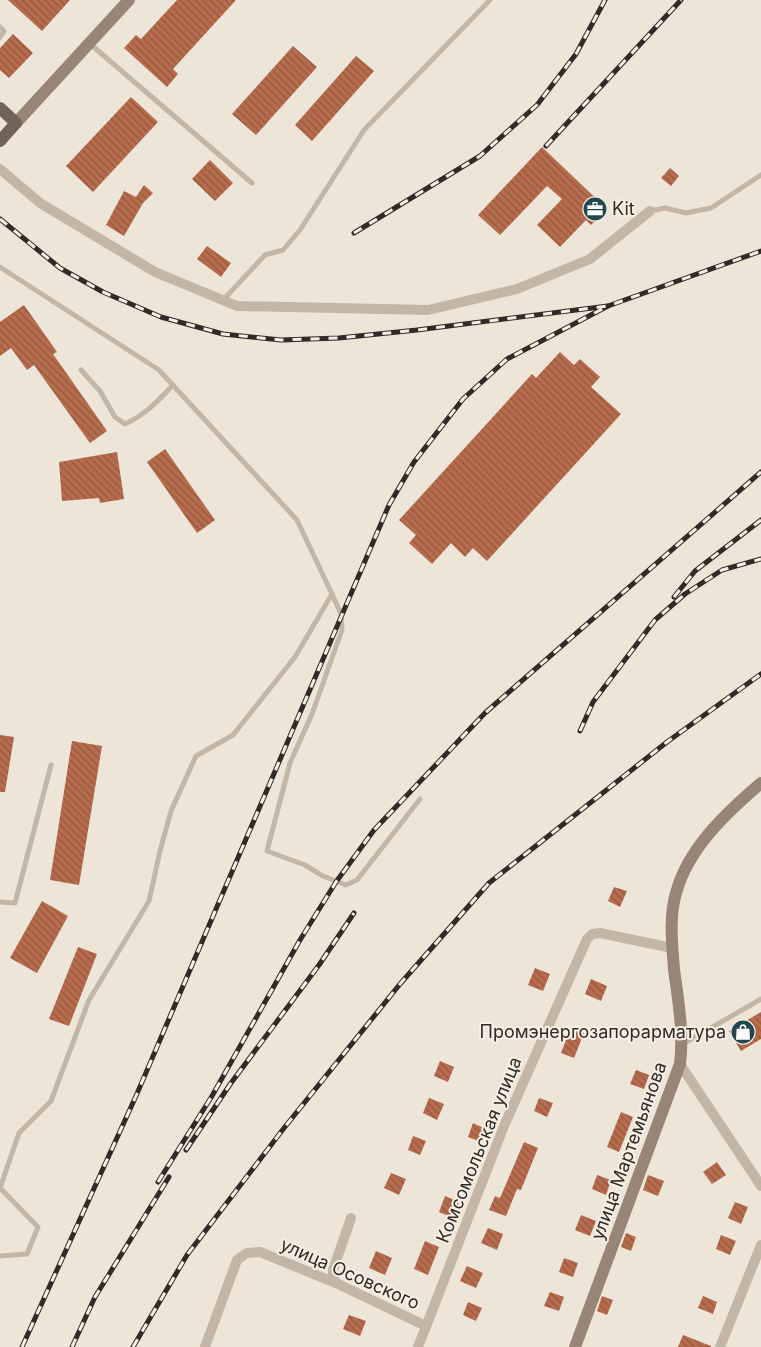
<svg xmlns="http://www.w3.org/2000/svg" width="761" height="1347" font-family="Inter,sans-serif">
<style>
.building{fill:url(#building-back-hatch)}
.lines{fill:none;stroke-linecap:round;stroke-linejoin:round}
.lane{stroke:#c4b6a7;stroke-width:5}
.street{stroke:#c4b6a7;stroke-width:10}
.secondary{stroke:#978578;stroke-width:12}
.primary{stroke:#726359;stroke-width:12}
.rail-casing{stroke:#312a26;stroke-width:5}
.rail{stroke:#f6efe4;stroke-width:3;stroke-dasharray:9;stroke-linecap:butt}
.labels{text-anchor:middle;stroke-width:4;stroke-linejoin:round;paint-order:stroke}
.poi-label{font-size:18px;fill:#312a26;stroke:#f6efe4;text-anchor:start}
.street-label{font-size:18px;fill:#312a26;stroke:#f6efe4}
</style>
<defs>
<pattern id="building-back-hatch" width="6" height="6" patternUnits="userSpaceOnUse" patternTransform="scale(1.25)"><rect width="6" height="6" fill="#b76c4d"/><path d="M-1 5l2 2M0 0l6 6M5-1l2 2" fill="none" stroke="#955940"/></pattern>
</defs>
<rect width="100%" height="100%" fill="#eee5d9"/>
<g class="building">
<polygon points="8,0 70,0 42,31"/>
<polygon points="177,0 236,0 173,69 178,74 167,87 124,48 136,35 141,39"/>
<polygon points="13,34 33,53 9,78 0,70 0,48"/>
<polygon points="293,46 317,67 256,135 232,114"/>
<polygon points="356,56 374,71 312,141 295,125"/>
<polygon points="131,97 158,122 93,192 66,166"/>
<polygon points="542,147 607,209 591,225 586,220 560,247 537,225 562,199 547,186 500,235 478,215"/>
<polygon points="210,160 233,183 215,201 192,179"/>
<polygon points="670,168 679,176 671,186 661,178"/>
<polygon points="144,185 153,193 143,203 124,236 106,225 124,191 136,197"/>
<polygon points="207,246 231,263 221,277 197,259"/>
<polygon points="24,305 57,352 53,354 107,431 90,443 34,365 27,370 11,348 0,356 0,322"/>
<polygon points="560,352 574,365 580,359 600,377 591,387 621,414 487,561 473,548 465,557 451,543 432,564 409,543 416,535 399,520 532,374 536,378"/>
<polygon points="165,449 215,520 197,533 147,462"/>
<polygon points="117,452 124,499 100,503 99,498 62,501 59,462"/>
<polygon points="0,735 14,737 5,792 0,792"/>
<polygon points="72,741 102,746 79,885 50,880"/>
<polygon points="614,887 627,891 620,907 608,901"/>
<polygon points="42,901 68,916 37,973 10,958"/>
<polygon points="78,947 97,954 69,1026 49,1019"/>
<polygon points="535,968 550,974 543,991 528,985"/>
<polygon points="591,979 607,986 601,1001 585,994"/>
<polygon points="761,1012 761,1039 741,1051 729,1031"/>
<polygon points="571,1027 584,1033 574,1058 561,1053"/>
<polygon points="440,1061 454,1067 448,1082 434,1076"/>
<polygon points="636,1070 649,1075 644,1089 630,1084"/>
<polygon points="429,1098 444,1104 437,1120 423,1113"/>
<polygon points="539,1098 553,1103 547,1117 534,1111"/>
<polygon points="621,1112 633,1117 619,1152 607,1147"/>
<polygon points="473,1123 486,1129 481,1142 468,1137"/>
<polygon points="413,1136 426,1141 420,1155 408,1150"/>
<polygon points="524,1142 538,1148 521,1190 517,1189 506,1216 489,1210 495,1196 500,1198"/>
<polygon points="717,1162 726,1175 712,1184 703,1172"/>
<polygon points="391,1173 406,1179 399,1195 384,1188"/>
<polygon points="597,1175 611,1180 606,1195 592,1189"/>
<polygon points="648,1175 664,1181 658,1196 643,1190"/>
<polygon points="445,1196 459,1202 453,1218 439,1212"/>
<polygon points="735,1202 748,1207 741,1224 728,1218"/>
<polygon points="581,1215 596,1221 590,1236 575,1230"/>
<polygon points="488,1228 503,1234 497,1250 481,1243"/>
<polygon points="626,1233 636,1237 631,1251 621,1247"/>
<polygon points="721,1235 736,1241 730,1255 716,1249"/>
<polygon points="425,1241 439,1247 428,1275 414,1269"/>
<polygon points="376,1251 392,1258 385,1275 369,1268"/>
<polygon points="564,1258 578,1263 573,1277 559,1272"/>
<polygon points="467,1266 483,1273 476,1288 460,1281"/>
<polygon points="550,1292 564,1297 559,1311 544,1306"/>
<polygon points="602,1296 613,1300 607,1315 597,1311"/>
<polygon points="703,1296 717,1302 713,1314 698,1308"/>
<polygon points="468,1302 482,1308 476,1321 463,1315"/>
<polygon points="349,1315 366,1321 360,1336 343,1329"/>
<polygon points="683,1335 711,1346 711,1347 678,1347"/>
</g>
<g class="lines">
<g class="lane">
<polyline points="0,27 4,31 0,37"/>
<polyline points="89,43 252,183"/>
<polyline points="650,211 665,208 686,213 711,208 761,175"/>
<polyline points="0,267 159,370 297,520 332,594 341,614 342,630 312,714 290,763 267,851 305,865 323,876 346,885 357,880 420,799"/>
<polyline points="223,300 265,255 283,250 300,230 364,130 490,0"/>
<path d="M 81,370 L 100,391 L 115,417 L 125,424 C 146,414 157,402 173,385"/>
<polyline points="0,902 15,903 51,765"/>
<polyline points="683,1044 761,999"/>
<polyline points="0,1256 27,1254 38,1227 0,1188 19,1133 51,1101 89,1000 149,901 160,851 171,811 196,756 233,735 295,657 332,594"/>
</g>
<g class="street">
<polyline points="0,169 40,203 155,272 237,306 428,310 517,289 590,259 650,211"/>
<polyline points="680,1064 761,1186"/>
<polyline points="336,1283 333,1276 333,1270 351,1218"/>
<polyline points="205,1347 237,1260 247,1253 260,1252 336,1283 426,1326"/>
<polyline points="418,1347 504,1126 587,939 592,934 600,933 672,948"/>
<polyline points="720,1347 761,1245"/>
</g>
<g class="secondary">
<polyline points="16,123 129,0"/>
<path d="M 575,1347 L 680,1064 C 684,1032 678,1000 674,969 C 672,944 669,917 676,893 C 688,848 727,812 761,783"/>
</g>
<polyline class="primary" points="0,108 16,123 0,141"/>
<defs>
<g id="rail">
<polyline points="546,146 681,0"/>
<polyline points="0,219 60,268 103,292 161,317 223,334 281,340 339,338 417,330 608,306 761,251"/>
<polyline points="354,233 480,156 537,105 576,54 605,0"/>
<polyline points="674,597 695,571 761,520"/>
<polyline points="580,731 593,702 655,620 685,594 722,570 761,559"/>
<polyline points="186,1150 231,1083 319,965 354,913"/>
<polyline points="158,1182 212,1096 300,940 336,882 374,830 485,713 761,472"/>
<polyline points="22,1347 136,1096 389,505 414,462 463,399 507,359 608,306"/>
<polyline points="72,1347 95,1297 169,1177"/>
<polyline points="133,1347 187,1255 284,1128 400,984 489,883 667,742 761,674"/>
</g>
</defs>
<use href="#rail" class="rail-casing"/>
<use href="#rail" class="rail"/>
</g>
<defs>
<symbol id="office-disc" viewBox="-11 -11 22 22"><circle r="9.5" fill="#21484e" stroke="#f6efe4"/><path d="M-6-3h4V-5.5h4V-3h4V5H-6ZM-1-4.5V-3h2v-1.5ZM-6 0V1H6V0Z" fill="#fff"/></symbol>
<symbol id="shop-disc" viewBox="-11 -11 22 22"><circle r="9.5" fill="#21484e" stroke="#f6efe4"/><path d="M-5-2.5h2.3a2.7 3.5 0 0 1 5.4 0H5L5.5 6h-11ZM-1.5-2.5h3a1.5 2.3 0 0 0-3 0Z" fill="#fff"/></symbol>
</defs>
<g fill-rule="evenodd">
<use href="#office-disc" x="581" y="195" width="28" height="28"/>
<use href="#shop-disc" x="729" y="1018" width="28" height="28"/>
</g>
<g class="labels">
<g class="poi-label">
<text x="612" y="215">Kit</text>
<text x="726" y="1038" text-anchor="end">Промэнергозапорарматура</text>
</g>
<g class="street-label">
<text transform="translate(479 1150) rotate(-68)" y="6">Комсомольская улица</text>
<text transform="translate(629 1151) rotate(-70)" y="6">улица Мартемьянова</text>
<text transform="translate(350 1274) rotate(24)" y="6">улица Осовского</text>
</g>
</g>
</svg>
